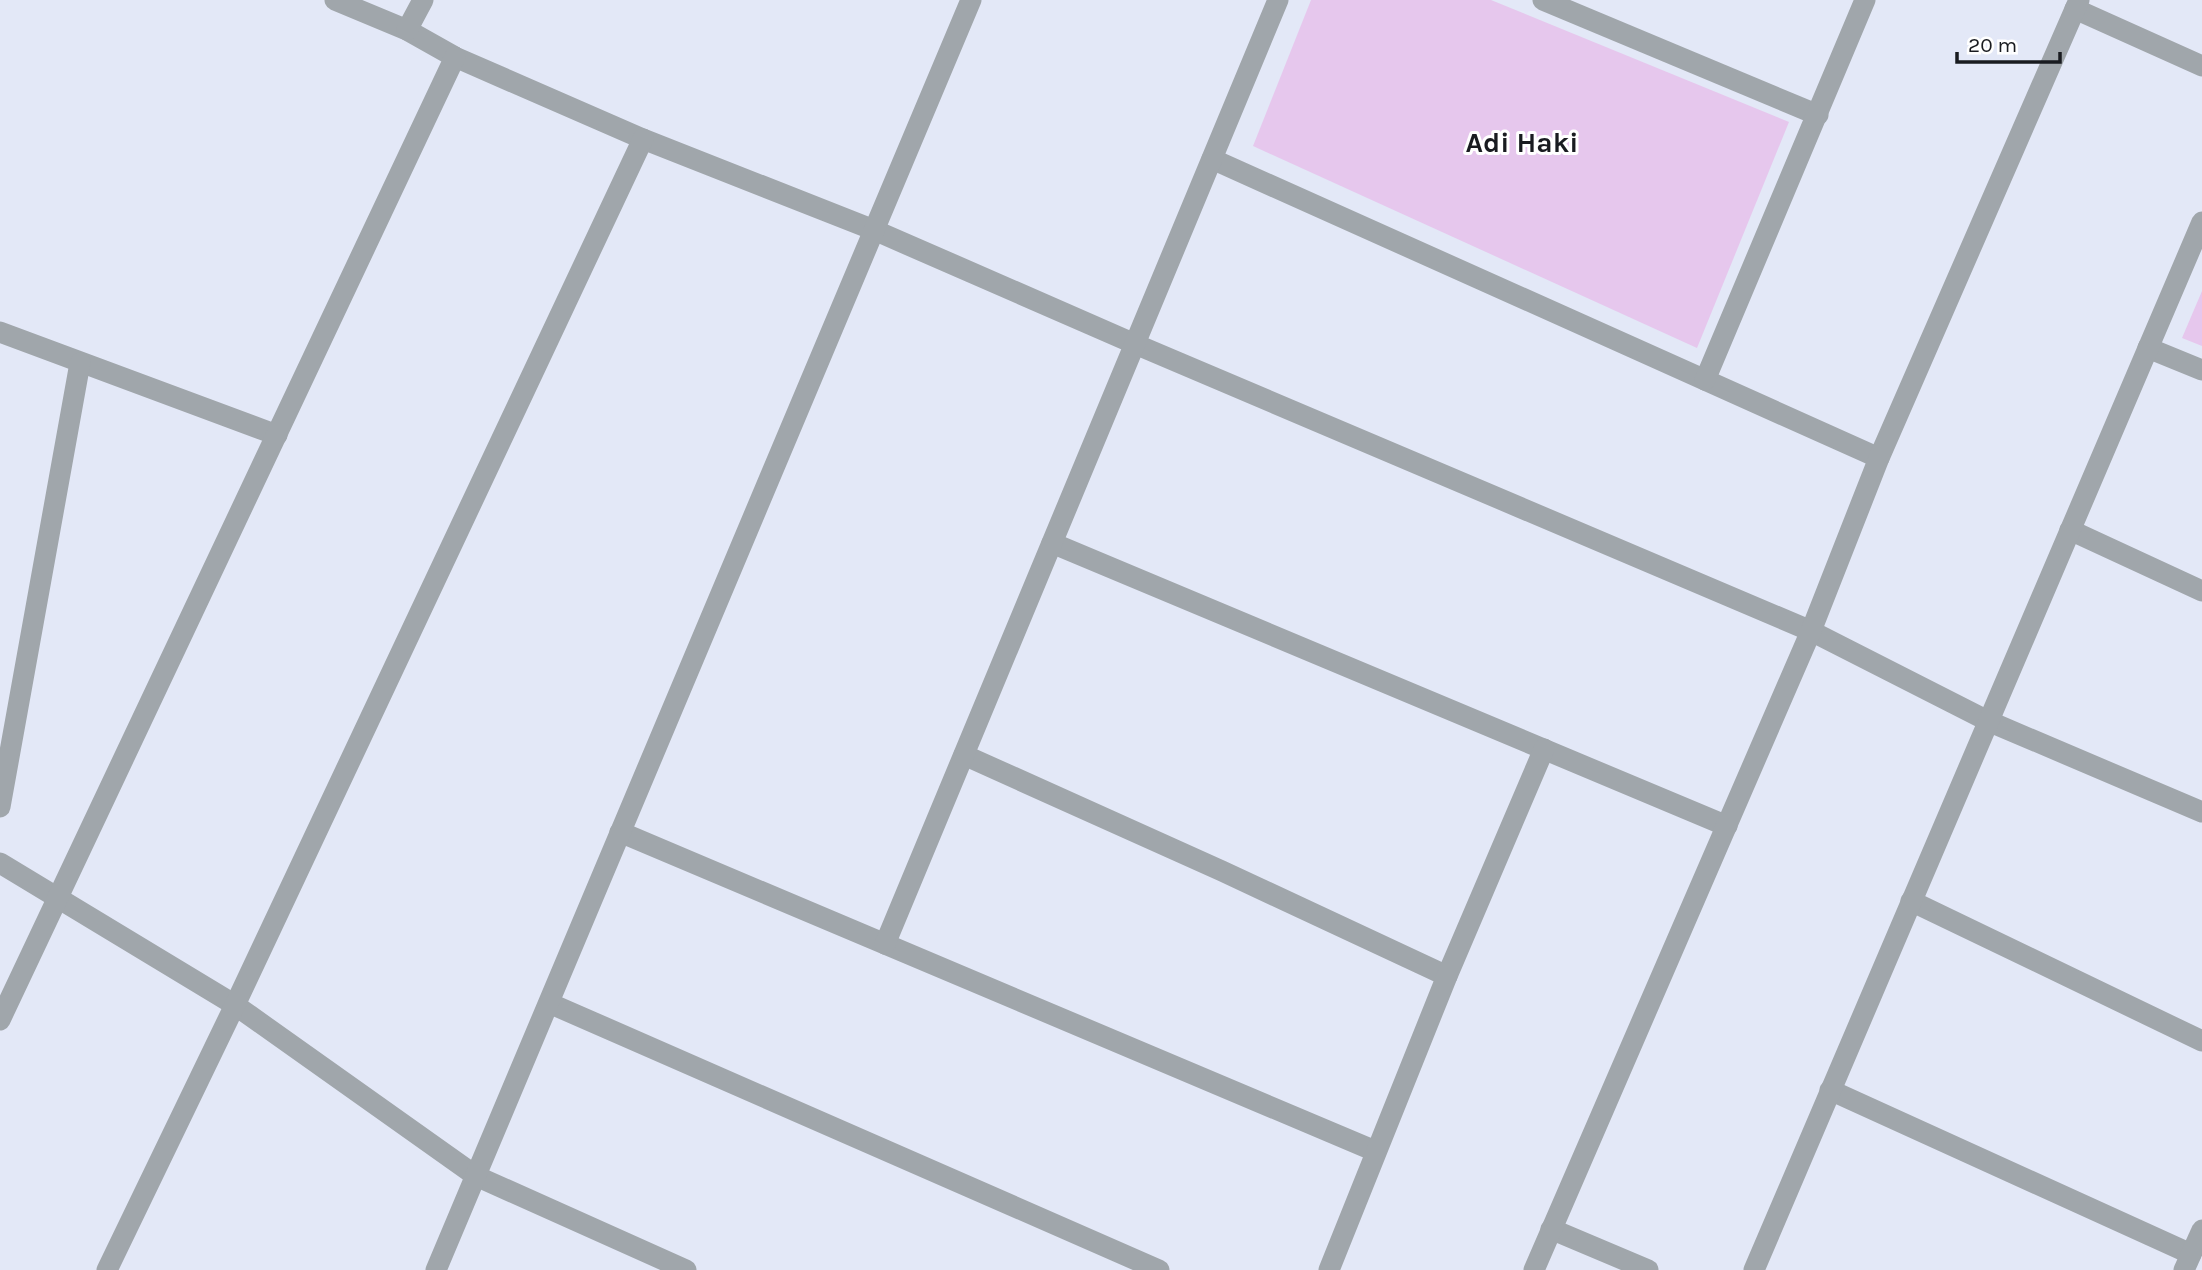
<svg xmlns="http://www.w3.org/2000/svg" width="2202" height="1270" font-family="Karla,sans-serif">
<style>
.green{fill:#e6c7ed}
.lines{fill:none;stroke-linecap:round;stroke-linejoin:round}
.minor{stroke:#a0a6ab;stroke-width:21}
.tertiary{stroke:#a0a6ab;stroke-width:21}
.labels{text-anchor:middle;stroke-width:6;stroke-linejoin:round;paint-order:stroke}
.neighbourhood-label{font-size:28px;font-weight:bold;fill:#191b20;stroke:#fff}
</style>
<rect width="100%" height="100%" fill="#e3e8f7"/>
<g class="green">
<polygon points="1311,0 1491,0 1789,122 1697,348 1253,146"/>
<polygon points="2202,291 2202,346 2182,338"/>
</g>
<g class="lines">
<g class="minor">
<polyline points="335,0 407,30 455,57 643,139 874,230 1135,344 1811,631 1988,721 2202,812"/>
<polyline points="1543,0 1818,115"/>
<polyline points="2075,9 2202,66"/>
<polyline points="407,30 423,0"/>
<polyline points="1212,159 1879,458"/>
<polyline points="0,332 277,435"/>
<polyline points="2148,348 2202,370"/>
<polyline points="1705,380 1865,0"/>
<polyline points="2070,530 2202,591"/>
<polyline points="1052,543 1727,826"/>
<polyline points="964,755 1222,871 1447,976"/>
<polyline points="0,807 80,363"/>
<polyline points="620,832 1375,1151"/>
<polyline points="0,863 235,1005 476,1176 686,1270"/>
<polyline points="1911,901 2202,1041"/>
<polyline points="885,944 1278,0"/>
<polyline points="549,1003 1159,1270"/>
<polyline points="0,1020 455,57"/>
<polyline points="1830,1090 2191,1254"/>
<polyline points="1551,1229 1648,1270"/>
<polyline points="107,1270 235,1005 643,139"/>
<polyline points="1329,1270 1447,976 1544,749"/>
<polyline points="1534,1270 1811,631 1879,458 2079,0"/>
<polyline points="1754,1270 2202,222"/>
<polyline points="2184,1270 2202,1230"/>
</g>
<polyline class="tertiary" points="436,1270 971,0"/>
</g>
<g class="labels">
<g class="neighbourhood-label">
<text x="1522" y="152">Adi Haki</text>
</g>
</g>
<path d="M1957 52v10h103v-10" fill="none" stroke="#191b20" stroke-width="3.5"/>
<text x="1968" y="52" font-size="21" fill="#191b20" stroke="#ffffff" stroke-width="5" paint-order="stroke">20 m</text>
</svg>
